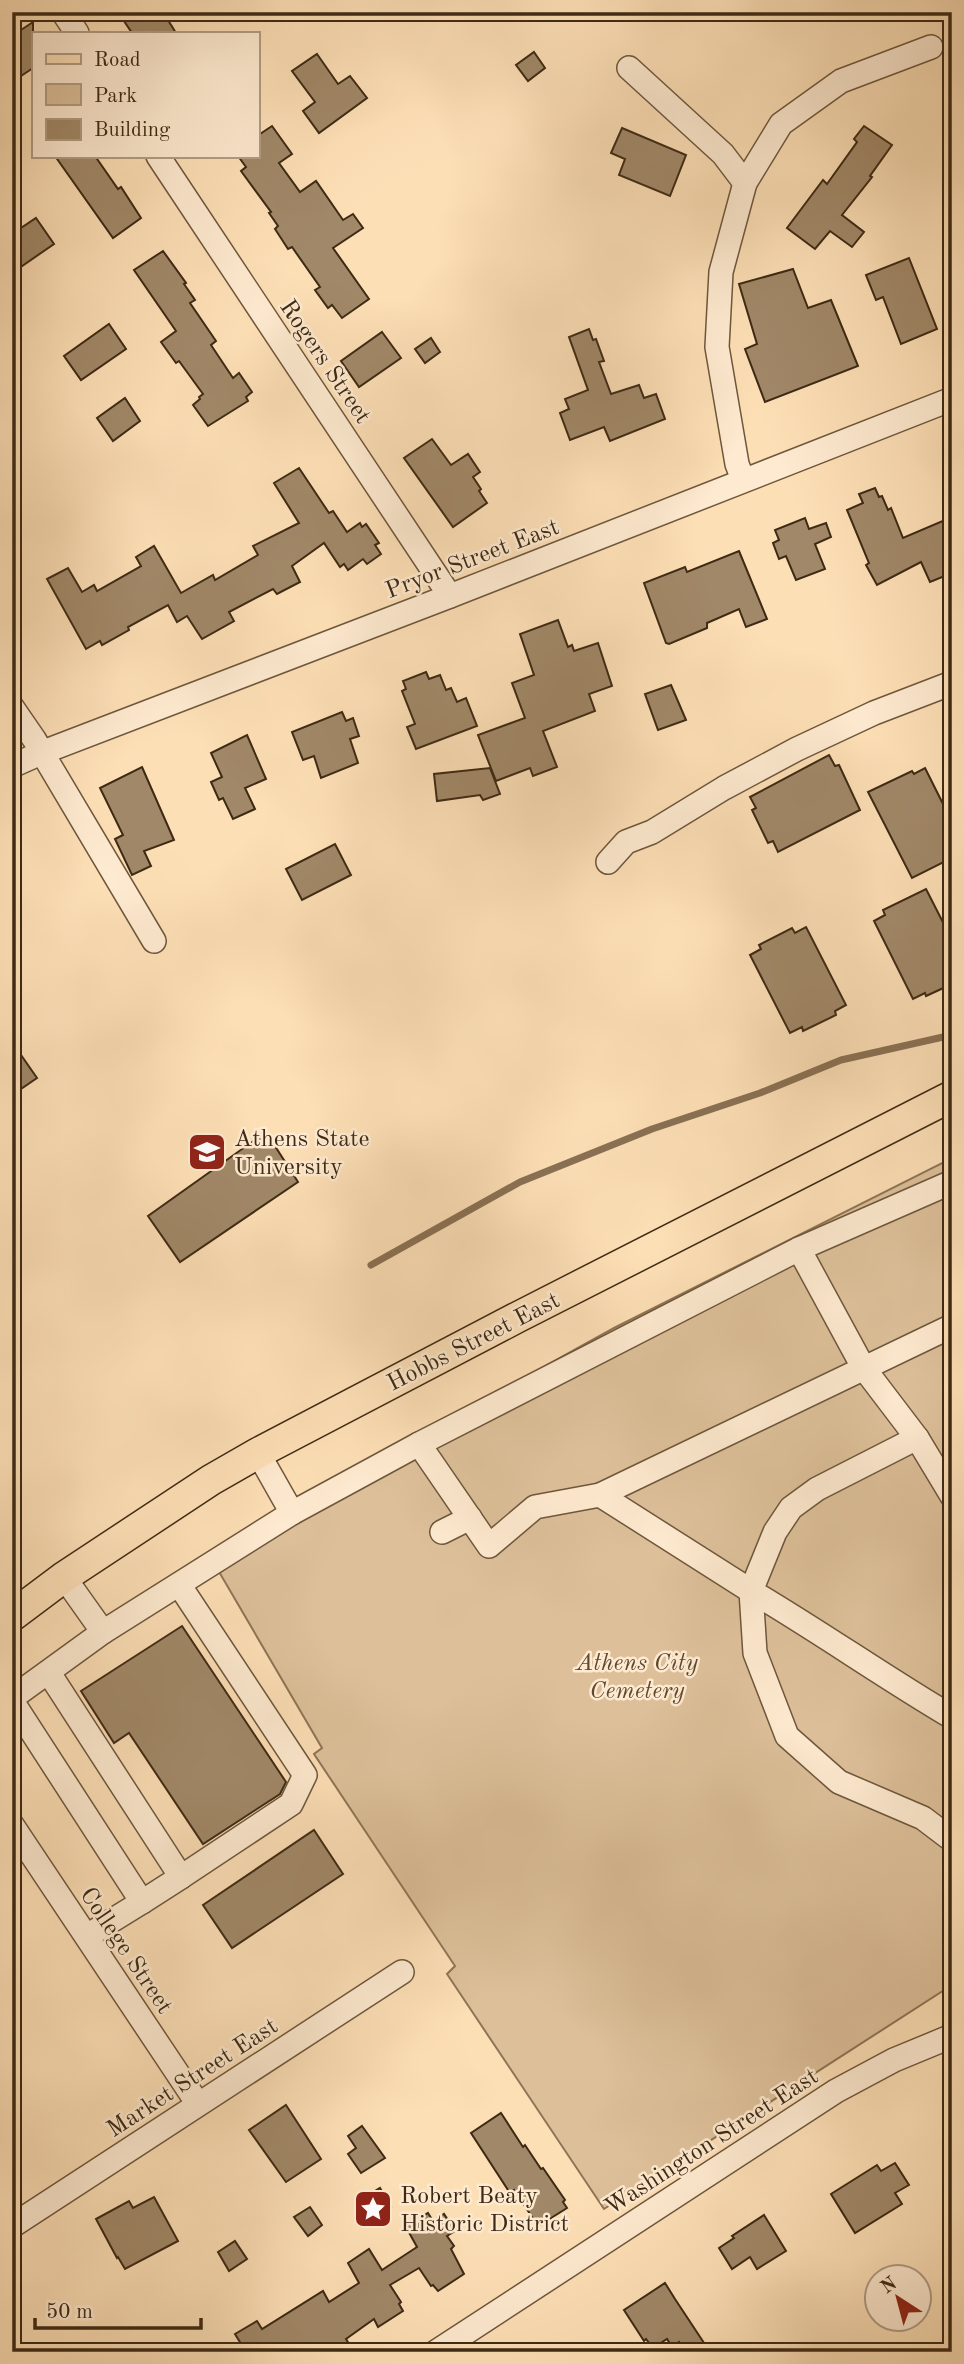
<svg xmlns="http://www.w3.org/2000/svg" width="964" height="2364" font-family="'Old Standard TT',serif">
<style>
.green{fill:#ddc09a;stroke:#8e7557;stroke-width:2}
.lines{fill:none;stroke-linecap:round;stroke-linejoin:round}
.stream{stroke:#8a7154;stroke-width:7}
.building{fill:#a18868;stroke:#3e2a14;stroke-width:2}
.minor-casing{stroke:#6e573c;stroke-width:26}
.major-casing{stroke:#3e2a14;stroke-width:33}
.minor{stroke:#feead0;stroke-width:23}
.major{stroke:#fddfb6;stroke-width:30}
.labels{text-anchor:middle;stroke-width:5;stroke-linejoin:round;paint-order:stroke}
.street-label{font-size:24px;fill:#3e2a14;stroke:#feead0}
.poi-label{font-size:24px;fill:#3e2a14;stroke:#feead0;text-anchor:start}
.park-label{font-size:24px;font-style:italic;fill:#5e482f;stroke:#feead0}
</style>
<rect width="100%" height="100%" fill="#fddfb6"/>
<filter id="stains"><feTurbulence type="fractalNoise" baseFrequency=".00286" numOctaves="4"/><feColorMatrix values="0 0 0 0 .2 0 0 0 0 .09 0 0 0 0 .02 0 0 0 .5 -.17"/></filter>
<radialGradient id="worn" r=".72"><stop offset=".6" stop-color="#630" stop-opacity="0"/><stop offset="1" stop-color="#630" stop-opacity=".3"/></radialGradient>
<polygon class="green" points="952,1158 952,1985 604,2209 447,1974 455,1966 314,1754 322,1748 208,1553 614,1328"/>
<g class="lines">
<polyline class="stream" points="371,1265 520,1182 652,1129 760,1093 841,1060 952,1035"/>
</g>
<g class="building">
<polygon points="118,12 163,12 176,33 132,33"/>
<polygon points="33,22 33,68 12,82 12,36"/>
<polygon points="534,52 545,68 528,81 516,65"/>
<polygon points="317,54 338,84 350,76 367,98 319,133 303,111 315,102 292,71"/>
<polygon points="272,126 292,154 279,163 300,192 316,181 343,220 353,214 363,228 333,248 369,299 342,318 332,305 328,308 315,290 320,287 292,247 288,249 275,229 278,226 269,213 271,212 241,171 246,167 238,156 257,156 257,136"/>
<polygon points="864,126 892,145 870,176 872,177 842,215 864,232 852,247 830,231 815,249 787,228 823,180 827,184 857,142 854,139"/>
<polygon points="622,128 686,155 670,196 619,175 625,159 611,153"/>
<polygon points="55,156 95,156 118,189 121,187 141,218 113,238"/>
<polygon points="36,218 54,244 12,273 12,234"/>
<polygon points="163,251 186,283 184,284 195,300 190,303 216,341 211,345 233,378 239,373 252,392 246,397 248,401 208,426 193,405 200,399 199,397 203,394 179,361 176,363 161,342 176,331 134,270"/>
<polygon points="909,258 937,329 901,344 883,297 876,300 866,275"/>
<polygon points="793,269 808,308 831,300 858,366 765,402 745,349 757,344 739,284"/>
<polygon points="109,324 126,349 81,380 64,356"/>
<polygon points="589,329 593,340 596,339 604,361 599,362 611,394 639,385 644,398 656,394 665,419 610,441 604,427 570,440 560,413 569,409 565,399 588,390 569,337"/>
<polygon points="382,332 401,358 359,387 341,361"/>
<polygon points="431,338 440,352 425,363 415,349"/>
<polygon points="125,398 140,421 113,441 97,418"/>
<polygon points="432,439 451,465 468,454 480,472 473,477 481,489 479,491 487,503 453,527 404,458"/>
<polygon points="299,468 329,513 333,511 347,532 360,523 362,527 366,524 379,543 375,545 381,554 367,564 363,559 348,570 344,564 340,567 324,543 292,566 300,582 277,594 273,589 229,612 234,621 202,639 187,616 177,622 168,605 128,627 129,630 102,645 100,641 86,649 47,579 68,568 82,592 94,585 97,591 141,566 136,557 154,546 181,593 213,575 215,580 258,555 253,546 299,523 274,483"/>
<polygon points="875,488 879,497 882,496 888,510 891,508 903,538 952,517 952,573 930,582 921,562 877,585 866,565 869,563 847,510 863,503 859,494"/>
<polygon points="805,518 809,529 826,523 831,537 815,544 825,569 796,580 786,556 779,559 773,543 779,540 775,530"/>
<polygon points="739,551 767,619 746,627 739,609 707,623 707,628 669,644 666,643 644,583 685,567 687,572"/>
<polygon points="558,620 568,647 572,645 574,651 598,643 612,686 589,694 595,711 543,731 557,767 533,776 530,768 496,781 478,735 525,718 512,683 534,675 520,634"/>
<polygon points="426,672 429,679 440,675 446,690 451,688 457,702 466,698 477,726 416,749 407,727 415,724 402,691 406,689 403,681"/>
<polygon points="671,685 686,720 658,730 645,694"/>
<polygon points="342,712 346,721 353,718 359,736 350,739 358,763 321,778 314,756 303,760 292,732"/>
<polygon points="247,735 266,779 245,788 255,809 233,819 223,798 219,800 211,782 222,777 211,753"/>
<polygon points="829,755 835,766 839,765 860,810 778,852 773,841 768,843 752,810 756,808 750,797"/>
<polygon points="142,767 174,840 144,851 151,866 132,875 115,839 123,835 100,788"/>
<polygon points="490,768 500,794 483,800 480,795 437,801 434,774"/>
<polygon points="925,768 952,822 952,858 912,878 868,792 912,771 914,774"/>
<polygon points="335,844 351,875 302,900 286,869"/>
<polygon points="926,889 952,940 952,984 926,996 925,993 913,999 874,921 885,915 883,910"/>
<polygon points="806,927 846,1005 835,1011 836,1015 803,1031 802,1027 790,1033 750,955 761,949 759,945 792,928 795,933"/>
<polygon points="12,1042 37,1078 12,1095"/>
<polygon points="266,1132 298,1182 180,1262 148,1216"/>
<polygon points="182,1626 286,1782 280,1794 203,1844 129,1733 114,1743 81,1691"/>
<polygon points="314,1830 343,1874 232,1948 203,1905"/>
<polygon points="286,2105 321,2159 286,2182 249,2130"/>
<polygon points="501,2113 523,2147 525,2145 541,2169 543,2168 565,2200 563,2202 567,2208 540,2225 536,2219 534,2220 514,2190 510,2193 471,2133"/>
<polygon points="362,2126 385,2158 361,2173 348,2154 356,2148 348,2136"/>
<polygon points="895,2163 909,2185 895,2193 902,2204 855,2233 831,2194 877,2165 881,2171"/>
<polygon points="380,2188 391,2207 376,2216 365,2197"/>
<polygon points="154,2197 178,2241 125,2269 118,2257 117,2258 96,2219 129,2201 133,2208"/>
<polygon points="310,2207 322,2225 308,2236 294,2217"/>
<polygon points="428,2213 433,2221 444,2214 455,2231 447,2236 454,2246 451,2249 464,2274 438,2291 433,2285 431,2286 419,2268 390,2285 401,2302 399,2304 403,2311 378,2327 374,2319 346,2339 354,2352 246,2352 235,2334 257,2321 262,2329 323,2291 329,2302 359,2283 348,2263 369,2249 382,2270 385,2268 417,2247 406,2227"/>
<polygon points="764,2215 786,2251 757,2269 750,2257 732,2269 719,2248 734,2238 732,2236"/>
<polygon points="235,2241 247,2259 229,2271 218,2252"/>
<polygon points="665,2283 675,2299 710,2352 685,2352 679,2342 672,2347 667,2339 653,2348 646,2339 644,2341 624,2310"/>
</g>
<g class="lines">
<defs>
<g id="minor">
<polyline points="63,12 77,33"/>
<polyline points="629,68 723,154 745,183"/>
<polyline points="158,156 450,596"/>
<polyline points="743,480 737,464 717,347 721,272 745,183 781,124 841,81 931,47"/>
<polyline points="12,707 34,739 154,941"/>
<polyline points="12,766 41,753 450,596 952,399"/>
<polyline points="608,862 626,842 652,832 724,788 797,749 874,713 952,683"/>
<polyline points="799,1249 952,1182"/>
<path d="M 917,1438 L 817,1489 L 791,1508 L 775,1532 L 751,1591 C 819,1631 884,1677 952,1717"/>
<polyline points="419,1444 489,1546 535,1507 600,1495 952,1326"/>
<polyline points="258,1453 292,1513 419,1444 799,1249 863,1367 917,1438 952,1496"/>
<polyline points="600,1495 751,1591 755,1653 787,1736 839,1782 923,1818 952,1840"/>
<polyline points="442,1532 470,1518"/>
<polyline points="180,1586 305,1775 291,1804 181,1877"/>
<polyline points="103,1632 292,1513"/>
<polyline points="49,1673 181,1877 142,1902"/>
<polyline points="12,1698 103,1632 64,1577"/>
<polyline points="12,1701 142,1902 87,1936"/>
<polyline points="12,1825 198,2104"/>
<polyline points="12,2226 402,1972"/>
<polyline points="436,2352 836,2091 894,2060 952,2036"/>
</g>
<polyline id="major" points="12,1616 64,1577 211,1480 258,1453 518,1317 952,1096"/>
</defs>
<use href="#minor" class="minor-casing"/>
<use href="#major" class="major-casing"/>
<use href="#minor" class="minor"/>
<use href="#major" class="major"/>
</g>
<defs>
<symbol id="university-square" viewBox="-11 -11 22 22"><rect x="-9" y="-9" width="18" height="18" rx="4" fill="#8f2418" stroke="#feead0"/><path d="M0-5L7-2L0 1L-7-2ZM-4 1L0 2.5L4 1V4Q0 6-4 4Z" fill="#fff"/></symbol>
<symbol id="sight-square" viewBox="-11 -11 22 22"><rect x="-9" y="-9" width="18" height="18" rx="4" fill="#8f2418" stroke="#feead0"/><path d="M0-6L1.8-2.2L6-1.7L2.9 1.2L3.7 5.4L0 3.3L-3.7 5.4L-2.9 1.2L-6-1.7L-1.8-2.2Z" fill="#fff"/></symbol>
</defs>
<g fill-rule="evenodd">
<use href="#university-square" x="185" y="1130" width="44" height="44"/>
<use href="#sight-square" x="351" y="2187" width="44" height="44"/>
</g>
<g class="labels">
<g class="street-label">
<text transform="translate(326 361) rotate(56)" y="8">Rogers Street</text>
<text transform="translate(472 558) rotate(-21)" y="8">Pryor Street East</text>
<text transform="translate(473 1341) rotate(-27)" y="8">Hobbs Street East</text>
<text transform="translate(127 1950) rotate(56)" y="8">College Street</text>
<text transform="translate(192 2077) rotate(-33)" y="8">Market Street East</text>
<text transform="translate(711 2141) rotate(-33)" y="8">Washington Street East</text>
</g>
<g class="poi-label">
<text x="234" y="1146">Athens State<tspan x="234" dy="28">University</tspan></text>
<text x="400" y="2203">Robert Beaty<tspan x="400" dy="28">Historic District</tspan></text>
</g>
<g class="park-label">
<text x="637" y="1670">Athens City<tspan x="637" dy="28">Cemetery</tspan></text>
</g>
</g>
<rect width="964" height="2364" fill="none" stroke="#fddfb6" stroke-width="42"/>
<rect x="14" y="14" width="936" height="2336" fill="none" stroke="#3e2a14" stroke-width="3.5"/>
<rect x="21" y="21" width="922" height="2322" fill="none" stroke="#3e2a14" stroke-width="2"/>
<rect x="32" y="32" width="228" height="126" fill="#feead0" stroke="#b19d85" stroke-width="2"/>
<rect x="46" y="54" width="35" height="10" fill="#fddfb6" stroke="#b19d85" stroke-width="2"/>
<text x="94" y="66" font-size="21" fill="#3e2a14">Road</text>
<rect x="46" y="84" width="35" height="21" fill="#ddc09a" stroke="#b19d85" stroke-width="2"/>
<text x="94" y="102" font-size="21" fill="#3e2a14">Park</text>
<rect x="46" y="119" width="35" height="21" fill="#a18868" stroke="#b19d85" stroke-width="2"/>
<text x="94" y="136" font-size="21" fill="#3e2a14">Building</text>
<g transform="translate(898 2298) rotate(324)"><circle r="33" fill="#feead0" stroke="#b19d85" stroke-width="2"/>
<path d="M0-5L12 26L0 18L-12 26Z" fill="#8f2418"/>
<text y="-10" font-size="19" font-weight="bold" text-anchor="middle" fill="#3e2a14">N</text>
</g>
<path d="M35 2318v10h166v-10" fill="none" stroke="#3e2a14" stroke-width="3.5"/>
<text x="46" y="2318" font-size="21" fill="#3e2a14" stroke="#feead0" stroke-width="5" paint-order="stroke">50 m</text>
<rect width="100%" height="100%" filter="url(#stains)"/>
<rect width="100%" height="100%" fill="url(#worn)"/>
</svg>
